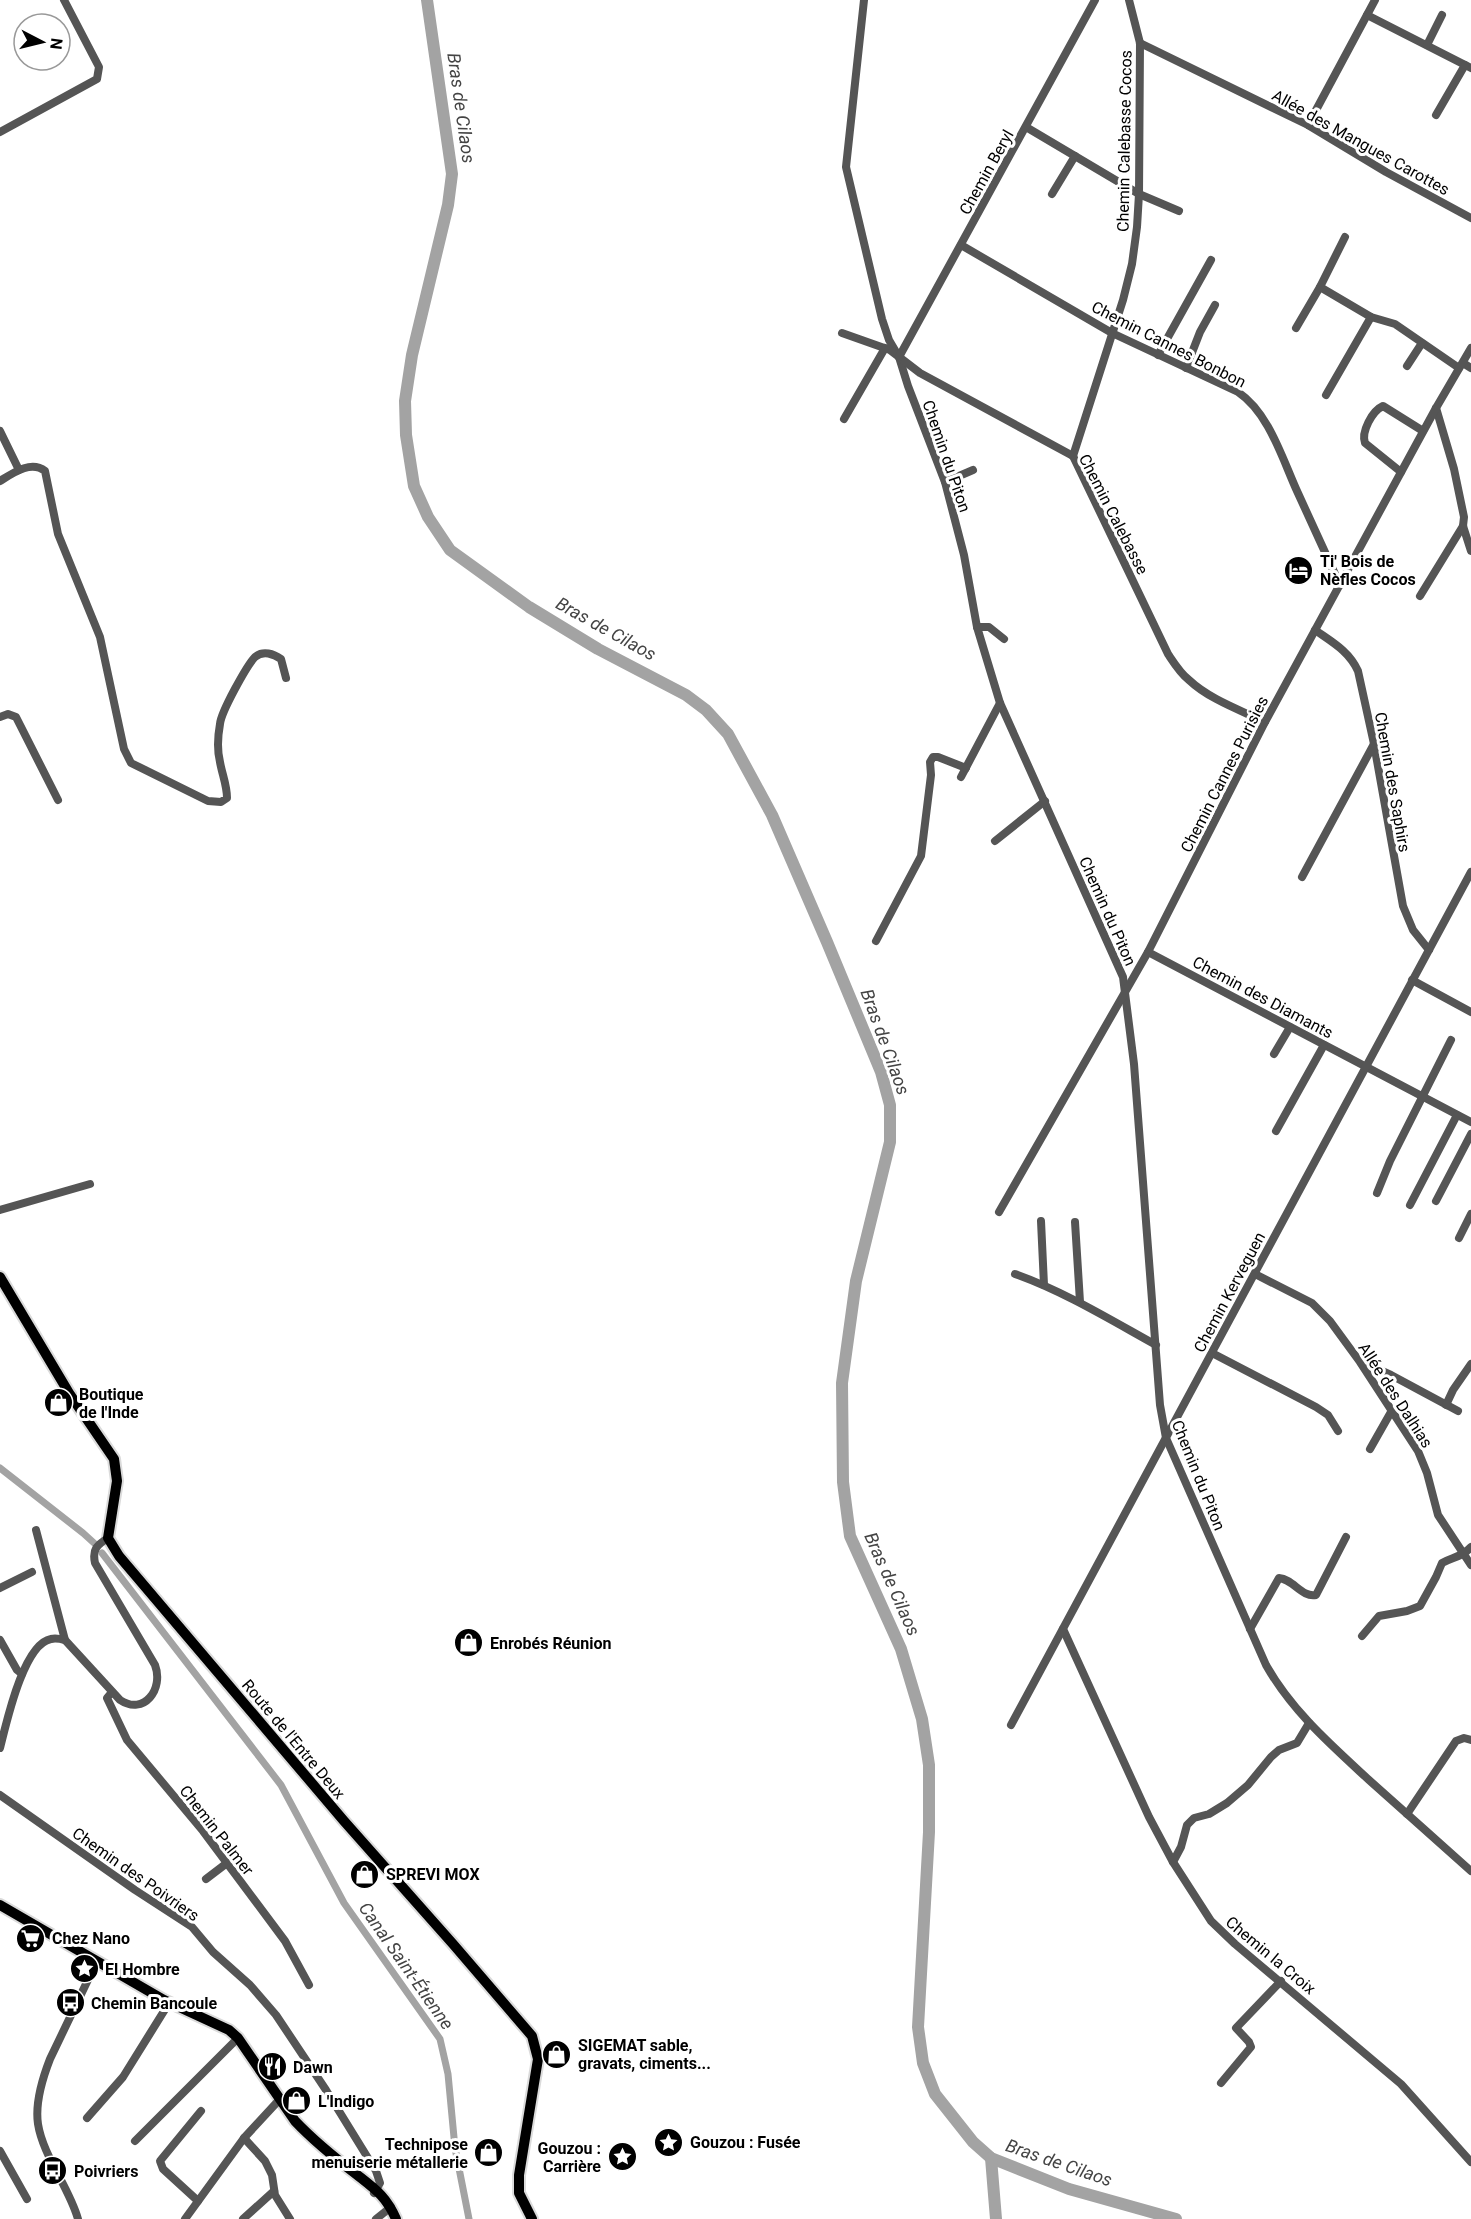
<svg xmlns="http://www.w3.org/2000/svg" width="1471" height="2219" font-family="Roboto,sans-serif">
<style>
.lines{fill:none;stroke-linecap:round;stroke-linejoin:round}
.canal{stroke:#a3a3a3;stroke-width:7}
.river{stroke:#a3a3a3;stroke-width:12}
.major-casing{stroke:#dbdbdb;stroke-width:14}
.minor{stroke:#555;stroke-width:8}
.major{stroke:#000;stroke-width:10}
.labels{text-anchor:middle;stroke-width:6;stroke-linejoin:round;paint-order:stroke}
.street-label{font-size:16px;fill:#000;stroke:#fff}
.poi-label{font-size:16px;font-weight:bold;fill:#000;stroke:#fff;text-anchor:start}
.water-label{font-size:18px;font-style:italic;fill:#444;stroke:#fff}
</style>
<rect width="100%" height="100%" fill="#fff"/>
<g class="lines">
<g class="canal">
<polyline points="0,1468 83,1533 94,1543"/>
<polyline points="102,1553 281,1785 344,1903 440,2039 448,2074 455,2148 469,2219"/>
</g>
<g class="river">
<polyline points="427,0 452,174 448,205 412,355 405,401 406,435 414,486 428,517 450,550 529,607 598,649 686,695 706,710 728,734 772,815 827,942 881,1072 890,1105 890,1142 856,1281 842,1383 843,1482 850,1536 901,1649 922,1719 929,1765 929,1832 918,2027 923,2063 935,2094 973,2142 991,2158 1069,2189 1176,2219"/>
<polyline points="991,2158 996,2219"/>
</g>
<defs>
<g id="major">
<polyline points="0,1277 69,1393 114,1459 117,1481 108,1538 119,1556 344,1821 453,1944 532,2036 538,2059 519,2175 519,2193 532,2219"/>
<path d="M 0,1905 L 164,2000 L 229,2030 L 238,2038 L 295,2121 C 313,2140 335,2158 356,2174 C 375,2189 386,2196 396,2219"/>
</g>
</defs>
<use href="#major" class="major-casing"/>
<g class="minor">
<path d="M 864,0 L 846,167 L 882,319 L 889,340 L 899,357 L 908,386 L 945,482 L 964,555 L 977,627 L 1000,703 L 1123,977 L 1134,1064 L 1160,1405 L 1166,1438 L 1266,1665 C 1292,1711 1330,1744 1369,1780 C 1403,1810 1437,1841 1471,1871"/>
<polyline points="1367,15 1471,68"/>
<polyline points="1140,43 1308,125 1386,172 1471,218"/>
<polyline points="1427,45 1442,15"/>
<polyline points="1436,115 1465,65"/>
<polyline points="1308,125 1375,0"/>
<polyline points="1026,127 1139,194 1179,211"/>
<polyline points="0,132 97,79 99,67 64,0"/>
<polyline points="1052,194 1075,156"/>
<path d="M 961,245 L 1112,333 L 1238,392 C 1269,413 1282,458 1297,491 C 1311,522 1326,554 1340,585"/>
<polyline points="1320,287 1371,317 1395,324 1459,368"/>
<polyline points="1296,328 1320,287 1345,237"/>
<path d="M 842,333 L 890,350 L 920,373 L 1073,456 L 1168,654 C 1174,663 1180,673 1189,680 C 1209,699 1240,710 1265,722"/>
<polyline points="1158,355 1211,260"/>
<polyline points="899,357 1095,0"/>
<polyline points="1463,363 1471,368"/>
<polyline points="1407,366 1422,343"/>
<polyline points="1186,368 1200,332 1215,305"/>
<polyline points="1326,395 1371,317"/>
<polyline points="1436,408 1454,469 1464,517 1463,526 1471,551"/>
<polyline points="844,419 885,348"/>
<polyline points="0,431 19,470"/>
<polyline points="1073,456 1123,300 1132,264 1137,227 1139,194 1140,43 1129,0"/>
<path d="M 1401,472 L 1365,443 C 1361,432 1372,411 1383,406 L 1423,431"/>
<path d="M 0,481 C 13,473 31,460 45,471 L 58,534 L 100,637 L 124,749 L 131,763 L 208,801 L 221,802 L 227,798 C 227,785 222,774 220,762 C 217,750 218,735 220,724 C 221,712 247,665 255,657 C 263,650 274,654 281,659 L 286,678"/>
<polyline points="945,482 973,470"/>
<polyline points="1420,596 1463,526"/>
<polyline points="977,627 989,627 1004,639"/>
<path d="M 1315,630 C 1332,642 1349,651 1358,671 L 1374,744 L 1403,906 L 1413,930 L 1429,950"/>
<polyline points="0,717 8,714 16,717 58,800"/>
<polyline points="961,777 1000,703"/>
<polyline points="995,841 1045,801"/>
<polyline points="1302,877 1374,744"/>
<polyline points="876,941 921,856 931,775 930,762 933,757 938,757 966,768"/>
<polyline points="1148,952 1471,1122"/>
<polyline points="1412,980 1471,1012"/>
<polyline points="1274,1054 1290,1027"/>
<polyline points="1276,1131 1324,1045"/>
<polyline points="1377,1193 1390,1161 1451,1040"/>
<polyline points="1436,1201 1471,1134"/>
<polyline points="1410,1205 1457,1115"/>
<polyline points="0,1210 90,1184"/>
<polyline points="999,1212 1148,952 1265,722 1436,408 1471,348"/>
<polyline points="1041,1221 1044,1285"/>
<polyline points="1075,1222 1080,1302"/>
<polyline points="1459,1238 1471,1214"/>
<path d="M 1015,1274 C 1065,1292 1109,1319 1156,1345"/>
<polyline points="1255,1274 1312,1303 1330,1321 1360,1362 1418,1451 1427,1473 1438,1515 1471,1565"/>
<polyline points="1212,1353 1316,1407 1328,1415 1338,1431"/>
<polyline points="1362,1362 1391,1375 1458,1411"/>
<polyline points="1446,1405 1453,1390 1471,1364"/>
<polyline points="1370,1449 1391,1412"/>
<polyline points="36,1530 65,1640"/>
<polyline points="0,1588 32,1572"/>
<polyline points="1063,1629 1149,1817 1173,1862 1211,1921 1235,1944 1401,2084 1471,2162"/>
<path d="M 1250,1629 L 1279,1578 C 1293,1579 1302,1598 1316,1595 L 1346,1537"/>
<path d="M 1362,1636 L 1379,1616 L 1407,1611 L 1420,1606 L 1436,1577 L 1442,1563 C 1453,1557 1462,1557 1471,1547"/>
<polyline points="0,1640 17,1670 22,1674"/>
<polyline points="112,1692 107,1698 127,1740 203,1831 285,1941 309,1985"/>
<polyline points="1011,1725 1471,872"/>
<path d="M 0,1748 C 6,1725 23,1644 51,1639 C 55,1638 61,1639 65,1640 L 120,1700 C 144,1716 164,1689 155,1665 L 95,1563 C 92,1549 97,1545 108,1538"/>
<polyline points="0,1795 135,1890 192,1927 213,1952 250,1985 276,2015 326,2090 376,2171 380,2183 374,2193"/>
<polyline points="1407,1814 1456,1741 1464,1738 1471,1740"/>
<polyline points="1173,1862 1181,1847 1187,1825 1194,1818 1209,1814 1227,1803 1248,1785 1271,1757 1279,1750 1297,1743 1309,1723"/>
<polyline points="206,1879 227,1863"/>
<polyline points="1221,2083 1251,2047 1249,2042 1236,2028 1281,1981"/>
<polyline points="87,2118 123,2077 169,2003"/>
<polyline points="244,2138 265,2161 272,2175 275,2195 290,2219"/>
<polyline points="135,2141 238,2038"/>
<polyline points="0,2151 27,2199"/>
<polyline points="198,2201 163,2169 160,2161 201,2111"/>
<path d="M 78,2219 C 69,2187 43,2156 38,2124 C 35,2104 43,2077 50,2059 L 97,1961"/>
<polyline points="185,2219 244,2138 280,2099"/>
<polyline points="243,2219 274,2191"/>
<polyline points="376,2219 391,2207"/>
</g>
<use href="#major" class="major"/>
</g>
<defs>
<symbol id="hotel-disc" viewBox="-11 -11 22 22"><circle r="9.5" fill="#000" stroke="#fff"/><path d="M-6-4.5h1.5V1H6V5H4.5V3h-9V5H-6ZM-4 0a1.8 1.8 0 1 1 3.6 0ZM.5 0V-2.5h3Q6-2.5 6 0Z" fill="#fff"/></symbol>
<symbol id="shop-disc" viewBox="-11 -11 22 22"><circle r="9.5" fill="#000" stroke="#fff"/><path d="M-5-2.5h2.3a2.7 3.5 0 0 1 5.4 0H5L5.5 6h-11ZM-1.5-2.5h3a1.5 2.3 0 0 0-3 0Z" fill="#fff"/></symbol>
<symbol id="supermarket-disc" viewBox="-11 -11 22 22"><circle r="9.5" fill="#000" stroke="#fff"/><path d="M-6-5.5h2.5l.6 2H6L4.5 2H-2.5L-4.4-4H-6ZM-1.5 3.2a1.3 1.3 0 1 0 .1 0ZM3 3.2a1.3 1.3 0 1 0 .1 0Z" fill="#fff"/></symbol>
<symbol id="sight-disc" viewBox="-11 -11 22 22"><circle r="9.5" fill="#000" stroke="#fff"/><path d="M0-6L1.8-2.2L6-1.7L2.9 1.2L3.7 5.4L0 3.3L-3.7 5.4L-2.9 1.2L-6-1.7L-1.8-2.2Z" fill="#fff"/></symbol>
<symbol id="bus-disc" viewBox="-11 -11 22 22"><circle r="9.5" fill="#000" stroke="#fff"/><path d="M-5-6H5V4H4V6H2V4H-2V6H-4V4H-5ZM-3.5-4V0h7V-4ZM-3.5 1.2v1.5H-2V1.2ZM2 1.2v1.5H3.5V1.2Z" fill="#fff"/></symbol>
<symbol id="restaurant-disc" viewBox="-11 -11 22 22"><circle r="9.5" fill="#000" stroke="#fff"/><path d="M-5-6h1v4h1v-4h1v4h1v-4h1v5L-1.5 .5V6h-2V.5L-5-1ZM5-6V6H3V1.5H1.5Q1.5-4 5-6Z" fill="#fff"/></symbol>
</defs>
<g fill-rule="evenodd">
<use href="#hotel-disc" x="1282" y="554" width="33" height="33"/>
<use href="#shop-disc" x="42" y="1386" width="33" height="33"/>
<use href="#shop-disc" x="452" y="1626" width="33" height="33"/>
<use href="#shop-disc" x="348" y="1858" width="33" height="33"/>
<use href="#supermarket-disc" x="14" y="1922" width="33" height="33"/>
<use href="#sight-disc" x="68" y="1952" width="33" height="33"/>
<use href="#bus-disc" x="54" y="1986" width="33" height="33"/>
<use href="#shop-disc" x="540" y="2038" width="33" height="33"/>
<use href="#restaurant-disc" x="256" y="2050" width="33" height="33"/>
<use href="#shop-disc" x="280" y="2084" width="33" height="33"/>
<use href="#sight-disc" x="652" y="2126" width="33" height="33"/>
<use href="#shop-disc" x="472" y="2136" width="33" height="33"/>
<use href="#sight-disc" x="606" y="2140" width="33" height="33"/>
<use href="#bus-disc" x="36" y="2154" width="33" height="33"/>
</g>
<g class="labels">
<g class="street-label">
<text transform="translate(1124 141) rotate(-89)" y="6">Chemin Calebasse Cocos</text>
<text transform="translate(1361 142) rotate(29)" y="6">Allée des Mangues Carottes</text>
<text transform="translate(986 172) rotate(-61)" y="6">Chemin Beryl</text>
<text transform="translate(1169 344) rotate(27)" y="6">Chemin Cannes Bonbon</text>
<text transform="translate(947 456) rotate(71)" y="6">Chemin du Piton</text>
<text transform="translate(1114 514) rotate(63)" y="6">Chemin Calebasse</text>
<text transform="translate(1224 774) rotate(-63)" y="6">Chemin Cannes Purisies</text>
<text transform="translate(1393 782) rotate(80)" y="6">Chemin des Saphirs</text>
<text transform="translate(1108 911) rotate(66)" y="6">Chemin du Piton</text>
<text transform="translate(1263 997) rotate(28)" y="6">Chemin des Diamants</text>
<text transform="translate(1229 1292) rotate(-62)" y="6">Chemin Kerveguen</text>
<text transform="translate(1396 1395) rotate(57)" y="6">Allée des Dalhias</text>
<text transform="translate(1199 1475) rotate(68)" y="6">Chemin du Piton</text>
<text transform="translate(294 1739) rotate(50)" y="6">Route de l'Entre Deux</text>
<text transform="translate(217 1830) rotate(52)" y="6">Chemin Palmer</text>
<text transform="translate(136 1874) rotate(35)" y="6">Chemin des Poivriers</text>
<text transform="translate(1271 1955) rotate(40)" y="6">Chemin la Croix</text>
</g>
<g class="poi-label">
<text x="1320" y="567">Ti' Bois de<tspan x="1320" dy="18">Nèfles Cocos</tspan></text>
<text x="79" y="1400">Boutique<tspan x="79" dy="18">de l'Inde</tspan></text>
<text x="490" y="1649">Enrobés Réunion</text>
<text x="386" y="1880">SPREVI MOX</text>
<text x="52" y="1944">Chez Nano</text>
<text x="105" y="1975">El Hombre</text>
<text x="91" y="2009">Chemin Bancoule</text>
<text x="578" y="2051">SIGEMAT sable,<tspan x="578" dy="18">gravats, ciments...</tspan></text>
<text x="293" y="2073">Dawn</text>
<text x="318" y="2107">L'Indigo</text>
<text x="690" y="2148">Gouzou : Fusée</text>
<text x="468" y="2150" text-anchor="end">Technipose<tspan x="468" dy="18">menuiserie métallerie</tspan></text>
<text x="601" y="2154" text-anchor="end">Gouzou :<tspan x="601" dy="18">Carrière</tspan></text>
<text x="74" y="2177">Poivriers</text>
</g>
<g class="water-label">
<text transform="translate(461 108) rotate(82)" y="6">Bras de Cilaos</text>
<text transform="translate(606 629) rotate(29)" y="6">Bras de Cilaos</text>
<text transform="translate(885 1042) rotate(70)" y="6">Bras de Cilaos</text>
<text transform="translate(892 1584) rotate(66)" y="6">Bras de Cilaos</text>
<text transform="translate(406 1966) rotate(55)" y="6">Canal Saint-Étienne</text>
<text transform="translate(1059 2163) rotate(19)" y="6">Bras de Cilaos</text>
</g>
</g>
<g transform="translate(42 42) rotate(97)"><circle r="28" fill="#ffffff" stroke="#999999" stroke-width="1.5"/>
<path d="M0-4.5L10 22L0 15L-10 22Z" fill="#000000"/>
<text y="-9" font-size="16" font-weight="bold" text-anchor="middle" fill="#000000">N</text>
</g>
</svg>
